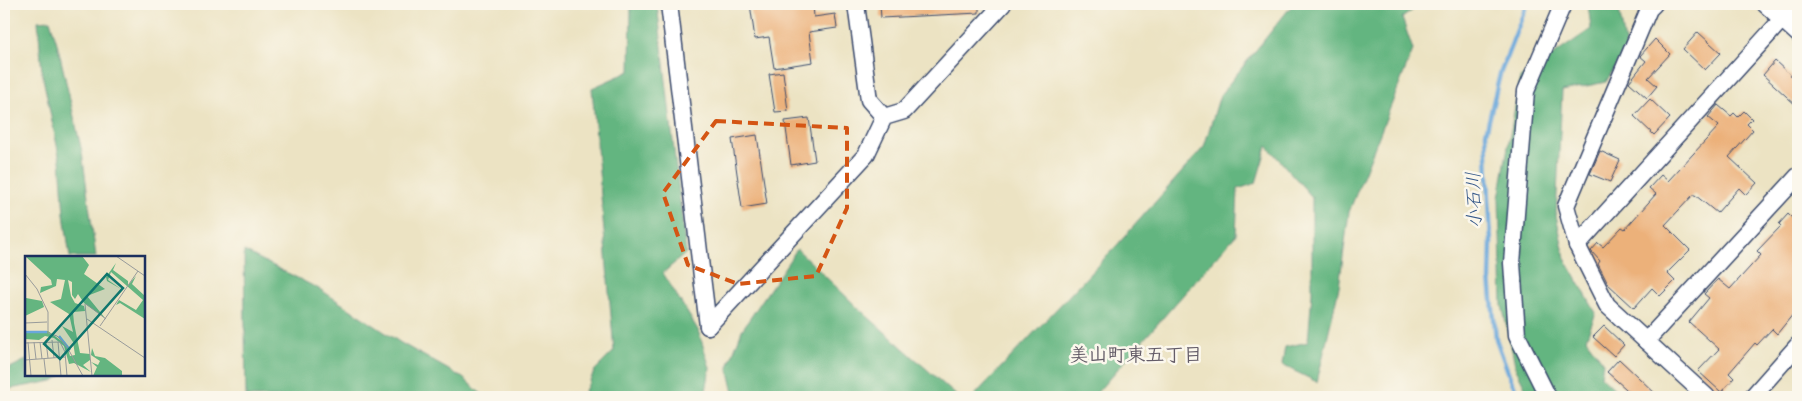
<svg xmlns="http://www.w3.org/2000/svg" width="1802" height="401" font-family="'Balsamiq Sans','Klee One',sans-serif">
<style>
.forest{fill:#64b580;stroke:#40726f}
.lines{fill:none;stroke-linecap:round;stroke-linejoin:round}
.stream{stroke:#69a7db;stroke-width:4.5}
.building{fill:#ecb17a}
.minor-casing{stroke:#3a4a6d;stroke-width:19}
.minor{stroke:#fff;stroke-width:16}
.marked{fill:none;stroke:#d45514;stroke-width:4;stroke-dasharray:10 6;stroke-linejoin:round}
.labels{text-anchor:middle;stroke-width:5;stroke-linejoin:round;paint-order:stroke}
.water-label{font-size:19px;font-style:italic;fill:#36598a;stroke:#fbf7ec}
.neighbourhood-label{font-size:19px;font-weight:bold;fill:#645c68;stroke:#fbf7ec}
.inset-river{fill:none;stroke:#69a7db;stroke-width:2.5}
.inset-road{fill:none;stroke:#989b9b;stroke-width:1}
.view{fill:#0f766e;fill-opacity:0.15;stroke:#0f766e;stroke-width:2.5}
.inset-edge{fill:none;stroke:#1b2f5e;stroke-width:2.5}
</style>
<rect width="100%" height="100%" fill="#fbf7ec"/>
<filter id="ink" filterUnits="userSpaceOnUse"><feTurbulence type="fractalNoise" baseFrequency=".02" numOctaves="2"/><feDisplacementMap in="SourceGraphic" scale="10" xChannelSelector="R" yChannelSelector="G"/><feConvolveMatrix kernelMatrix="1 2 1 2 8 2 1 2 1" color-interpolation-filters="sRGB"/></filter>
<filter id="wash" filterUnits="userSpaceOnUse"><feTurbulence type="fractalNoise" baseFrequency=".0096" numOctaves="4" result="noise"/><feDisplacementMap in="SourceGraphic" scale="20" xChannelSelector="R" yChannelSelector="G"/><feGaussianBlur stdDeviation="1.12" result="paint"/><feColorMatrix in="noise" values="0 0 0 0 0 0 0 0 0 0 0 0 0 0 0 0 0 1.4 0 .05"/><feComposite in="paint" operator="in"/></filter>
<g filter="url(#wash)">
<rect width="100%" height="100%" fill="#ece3c3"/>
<g class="forest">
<polygon points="631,4 657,4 686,253 663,273 698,330 710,368 705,397 582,397 595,370 614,351 592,88 630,71"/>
<polygon points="1293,4 1421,4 1402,18 1413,50 1349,212 1339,287 1317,382 1282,365 1285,347 1308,342 1312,293 1312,197 1267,146 1256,183 1238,189 1236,235 1093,397 973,397 1118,244 1204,147 1220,95"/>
<polygon points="1588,4 1618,4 1626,48 1606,82 1562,91 1556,215 1565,258 1596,313 1586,339 1603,362 1601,376 1623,397 1530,397 1516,369 1502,305 1499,198 1520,78 1591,29"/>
<polygon points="50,20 58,47 82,152 96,257 70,257 64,214 60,160 42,73 38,21"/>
<polygon points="797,249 858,308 958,397 735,397 728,367 742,330"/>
<polygon points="244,251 321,290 401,343 463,378 485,397 246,397"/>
<polygon points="26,360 26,375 62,375 53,381 4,390 4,371"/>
</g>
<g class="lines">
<polyline class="stream" points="1520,397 1511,380 1496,339 1490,279 1491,242 1486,133 1500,74 1527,4"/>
</g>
<g id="blocks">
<g class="building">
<polygon points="750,4 813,4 814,17 835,14 837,28 809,32 813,62 774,68 769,37 755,39"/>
<polygon points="880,4 979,4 979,13 881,18"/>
<polygon points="1698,32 1721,53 1705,70 1683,49"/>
<polygon points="1655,39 1670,54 1648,78 1657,86 1647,98 1629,82 1646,61 1640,56"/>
<polygon points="1775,61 1798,82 1798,107 1763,75"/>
<polygon points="783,72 788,111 775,112 769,74"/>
<polygon points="1650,99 1670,118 1654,135 1634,116"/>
<polygon points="1718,105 1731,116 1734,113 1738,117 1744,111 1752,119 1747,124 1753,130 1729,157 1757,183 1746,195 1739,188 1717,213 1695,195 1693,195 1665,225 1690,250 1667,273 1675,281 1660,296 1652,288 1634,308 1608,284 1598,264 1600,261 1591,251 1598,243 1603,247 1622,227 1625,229 1656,194 1649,188 1661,175 1668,181 1719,126 1708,117"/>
<polygon points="809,118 815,161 791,165 785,121"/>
<polygon points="757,135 767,204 742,208 732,139"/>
<polygon points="1600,151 1620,160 1610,182 1590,174"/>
<polygon points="1788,214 1798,224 1798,308 1777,334 1772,329 1757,345 1755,343 1729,373 1734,378 1721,392 1698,371 1719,349 1689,322 1709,298 1704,294 1718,279 1730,289 1761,255 1757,251 1781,226 1779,224"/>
<polygon points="1604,326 1624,345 1614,356 1593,337"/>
<polygon points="1619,359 1638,377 1659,397 1635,397 1607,372"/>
</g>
</g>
</g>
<g filter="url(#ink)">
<use href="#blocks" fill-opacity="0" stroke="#3a4a6d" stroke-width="1"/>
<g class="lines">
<defs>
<g id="minor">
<polyline points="669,4 708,326"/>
<polyline points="856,4 869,100 884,117"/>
<polyline points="1654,4 1649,9 1566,206 1577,245 1607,305 1707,397"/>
<polyline points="1765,4 1798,34"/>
<polyline points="1577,245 1796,4"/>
<polyline points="708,326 866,155 884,117 904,111 1003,4"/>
<polyline points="1646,341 1798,176"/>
<polyline points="1548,397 1517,335 1512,263 1526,91 1563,4"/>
<polyline points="1752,397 1798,345"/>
</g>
</defs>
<use href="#minor" class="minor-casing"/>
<use href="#minor" class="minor"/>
</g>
</g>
<path class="marked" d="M 716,121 L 847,128 L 847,208 L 816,276 L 738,284 L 688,265 L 663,193 Z"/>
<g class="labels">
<g class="water-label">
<text transform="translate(1473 200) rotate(-92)" y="7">小石川</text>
</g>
<g class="neighbourhood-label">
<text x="1136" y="361">美山町東五丁目</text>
</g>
</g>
<g transform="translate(25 256)">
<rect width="120" height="120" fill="#ece3c3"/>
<path d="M 57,0 L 64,9 L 59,18 L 80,33 L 62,40 L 80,62 L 59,47 L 53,38 L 50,43 L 47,39 L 47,26 L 43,24 L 46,40 L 50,47 L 59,50 L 60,55 L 48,56 L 49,67 L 55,97 L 65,98 L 65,104 L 58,109 L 66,116 L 49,107 L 44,108 L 39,90 L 29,82 L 20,80 L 14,84 L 0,83 L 0,75 L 23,75 L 42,89 L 45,100 L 50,99 L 48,86 L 37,70 L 48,76 L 44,58 L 25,46 L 36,43 L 40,24 L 32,23 L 31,30 L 15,37 L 16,31 L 27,29 L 26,24 L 0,0 ZM 91,7 L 88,14 L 103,25 L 103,29 L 111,20 L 107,28 L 120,40 L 120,63 L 95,47 L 91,49 L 94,44 L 111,54 L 118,44 L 86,16 L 83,24 L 96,33 L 82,25 L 81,21 ZM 1,42 L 17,45 L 19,51 L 0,60 ZM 67,92 L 70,100 L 80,102 L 97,115 L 97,120 L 68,120 L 72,111 L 66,106 L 73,109 L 75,105 L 66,99 Z" fill="#64b580"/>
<path class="inset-river" d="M 0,76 L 22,76M 34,80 L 45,94"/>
<path class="inset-road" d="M 91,0 L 120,20M 0,18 L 12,33 L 23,56 L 23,77 L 32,80 L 41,89 L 58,120M 60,48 L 67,120M 61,48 L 81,63M 62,63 L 120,102M 0,67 L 22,66M 75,70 L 113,15M 27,84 L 29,102M 21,85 L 23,102M 3,86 L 6,120M 9,86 L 11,103M 15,86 L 17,103M 33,86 L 36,120M 0,87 L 35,86 L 40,96 L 42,120M 19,103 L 21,120M 0,104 L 40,101"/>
<path class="view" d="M 82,18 L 98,32 L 35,103 L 19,88 Z"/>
<rect width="120" height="120" class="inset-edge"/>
</g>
<rect width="1802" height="401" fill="none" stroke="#fbf7ec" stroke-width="20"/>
</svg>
